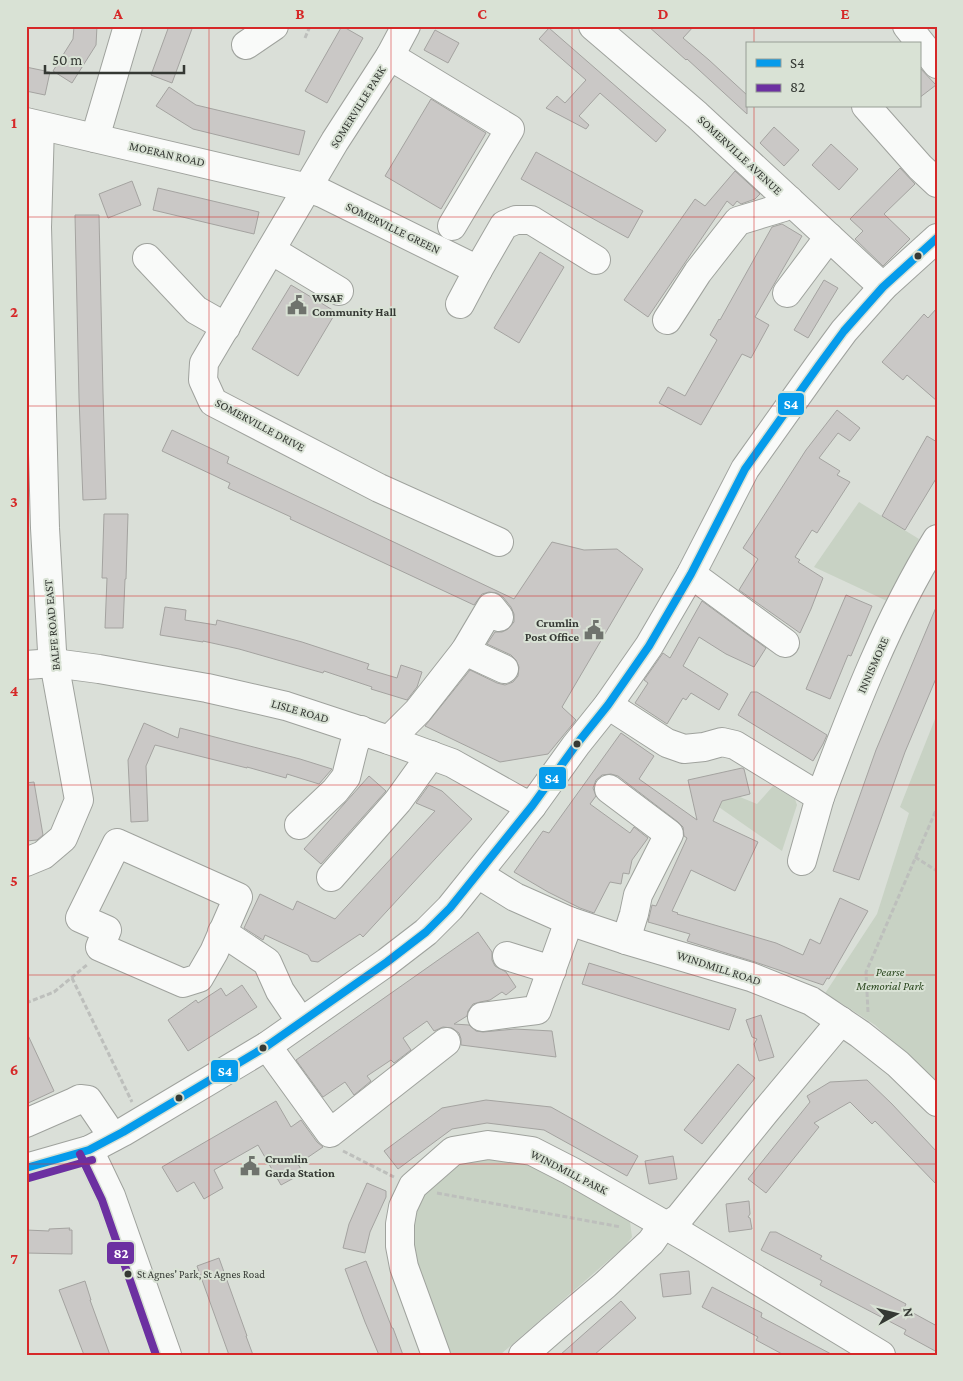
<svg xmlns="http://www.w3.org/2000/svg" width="963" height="1381" font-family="'Crimson Pro',serif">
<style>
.green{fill:#c8d2c4}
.building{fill:#cac8c6;stroke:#a4a3a0}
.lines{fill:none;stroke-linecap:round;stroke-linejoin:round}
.minor-casing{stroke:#9fa29d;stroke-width:30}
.path{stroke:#bdbfbc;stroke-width:3;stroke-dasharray:5 2.5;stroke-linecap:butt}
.minor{stroke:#f9faf9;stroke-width:28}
.bus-1-casing{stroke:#d9e2d5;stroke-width:11}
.bus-2-casing{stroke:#d9e2d5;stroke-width:11}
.bus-1{stroke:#059beb;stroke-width:8}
.bus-2{stroke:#6c30a1;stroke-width:8}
.grid{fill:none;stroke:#d62828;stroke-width:1;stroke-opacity:0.55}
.bus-dot{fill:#353934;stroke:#d9e2d5;stroke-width:2}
.labels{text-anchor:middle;stroke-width:4;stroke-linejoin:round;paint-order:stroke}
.bus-label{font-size:11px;fill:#353934;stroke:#d9e2d5;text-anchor:start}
.street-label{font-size:12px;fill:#353934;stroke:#d9e2d5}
.poi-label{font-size:12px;font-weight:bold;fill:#353934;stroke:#d9e2d5;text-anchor:start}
.park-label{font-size:12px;font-style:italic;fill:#2b481f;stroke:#d9e2d5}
.line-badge{stroke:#d9e2d5;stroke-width:2}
.badge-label{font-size:14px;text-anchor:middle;font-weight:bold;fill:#fff}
.neatline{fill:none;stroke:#d62828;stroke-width:2}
.grid-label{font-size:16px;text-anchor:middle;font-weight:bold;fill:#d62828}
</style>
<rect width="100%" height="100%" fill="#dadfd8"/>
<g class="green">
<polygon points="859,502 919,539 887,601 814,567"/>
<polygon points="937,714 937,1084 875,1025 841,1003 824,995 877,914 909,813 900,807"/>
<polygon points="773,786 795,799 797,805 782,851 713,803 740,797 757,804"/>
<path d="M 485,1155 C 493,1156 503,1156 512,1158 C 556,1170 593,1197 630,1222 L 632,1237 L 625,1246 L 500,1355 L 450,1355 L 415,1265 L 408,1234 L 414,1210 L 425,1191 L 451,1166 Z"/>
</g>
<g class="building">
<polygon points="74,26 97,26 96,45 72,83 53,71 73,39"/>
<polygon points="169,26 193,26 172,83 151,75"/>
<polygon points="342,26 363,38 327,103 305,91"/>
<polygon points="648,26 694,26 683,38 709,60 747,95 747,114 687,59 686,60"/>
<polygon points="549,28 666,130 656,142 600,93 579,116 589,125 586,129 546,108 557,96 565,103 586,80 539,39"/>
<polygon points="435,30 459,43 448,63 424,50"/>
<polygon points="26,67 50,72 45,95 26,91"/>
<polygon points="919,67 936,85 919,98"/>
<polygon points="169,87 196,105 305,131 299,155 193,129 156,106"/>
<polygon points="431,99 486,133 441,209 385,176"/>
<polygon points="774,127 799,150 784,166 760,143"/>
<polygon points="831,144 858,169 839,190 812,165"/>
<polygon points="536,152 643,211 628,238 521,179"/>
<polygon points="900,168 915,184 884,214 910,239 883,266 855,239 863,231 850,219"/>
<polygon points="735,171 760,194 755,199 741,204 737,201 733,206 727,201 648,317 624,300 695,199 705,206"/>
<polygon points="132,181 141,205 108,218 99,194"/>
<polygon points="158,188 259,212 254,234 153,210"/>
<polygon points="75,215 99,215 103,393 106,499 83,500 79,398"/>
<polygon points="782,224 802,236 755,317 769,325 751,358 742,354 701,425 659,403 668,387 685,396 717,340 710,335 719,319 720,320 772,227"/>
<polygon points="540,252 564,267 519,343 494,328"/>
<polygon points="824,280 838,288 808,338 794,330"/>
<polygon points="291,285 336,312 298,376 252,349"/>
<polygon points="937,308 937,401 907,375 903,380 882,362 924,314 928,318"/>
<polygon points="837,410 860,428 850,441 838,433 819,458 840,471 837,475 850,482 817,533 812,530 795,557 800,560 798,562 823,578 811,609 800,633 739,590 758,559 743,548 806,450"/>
<polygon points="172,430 229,457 227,463 514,599 552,542 584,550 617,549 643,569 562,707 576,720 548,754 500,762 425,726 470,670 497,683 505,685 513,682 518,676 519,667 516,660 511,655 487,644 495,632 502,632 508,629 514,622 514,614 511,607 503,597 497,593 489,592 482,594 474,605 290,519 291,517 228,488 230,483 162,451"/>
<polygon points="927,436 937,442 937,477 905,530 882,516"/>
<polygon points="104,514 128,514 126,579 125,579 123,628 105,628 107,578 102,578"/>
<polygon points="846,595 872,606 851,656 848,655 830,699 806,689"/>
<polygon points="702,601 766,648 754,667 726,654 699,637 683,666 728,694 719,710 691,693 686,700 683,698 667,724 635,703 648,683 644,680 663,653 670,658"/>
<polygon points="937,605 937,676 905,752 859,880 833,871 876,750"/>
<polygon points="165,607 186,610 185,620 216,625 217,620 258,630 302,642 369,664 367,669 397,678 401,665 422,672 417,687 407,700 371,689 372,687 324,671 323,673 239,649 203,641 203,642 160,635"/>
<polygon points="751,692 757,692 827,735 823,744 813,761 738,715"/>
<polygon points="144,723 178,738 180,728 300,759 332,769 319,784 287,774 286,778 247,767 247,768 155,745 146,766 148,821 131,822 128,760"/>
<polygon points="621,733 654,756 639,779 697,820 688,780 742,768 744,769 750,794 722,801 713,821 758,842 735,891 691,870 672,911 678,913 677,914 776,943 803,955 810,939 820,944 840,898 868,911 829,979 827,978 823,985 755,962 687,941 690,934 648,922 652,905 656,906 687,838 684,836 683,827 678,822 618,776 611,774 602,775 596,780 593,788 596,796 590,804 630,833 634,827 648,838 632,860 629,874 623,873 621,884 610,882 594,913 580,908 548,892 514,872 543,831 549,833"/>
<polygon points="369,776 386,791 321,864 304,849"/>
<polygon points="34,782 43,835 37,840 26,841 26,783"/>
<polygon points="429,785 442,791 472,819 363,937 360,934 318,962 311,961 308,955 265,935 263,940 244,928 260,894 293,910 297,901 335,919 435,811 416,803"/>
<polygon points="478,932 492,952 492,960 495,966 506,972 516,987 506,995 502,992 490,1000 480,1002 473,1004 468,1011 467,1016 454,1024 469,1025 476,1031 483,1032 515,1029 552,1031 556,1057 461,1045 461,1039 459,1033 452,1028 443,1027 434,1031 427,1021 403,1038 411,1050 394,1063 391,1060 367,1076 371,1081 354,1095 345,1082 323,1097 296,1060"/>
<polygon points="589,963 736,1009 729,1030 582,984"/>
<polygon points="242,985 257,1007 188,1051 168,1020 196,1000 198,1003 221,988 226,996"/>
<polygon points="761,1015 774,1057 759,1061 754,1044 757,1039 752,1037 746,1020"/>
<polygon points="26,1031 54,1091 26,1104"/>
<polygon points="738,1064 755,1078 702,1144 684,1130"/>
<polygon points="867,1080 892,1104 937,1152 937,1185 875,1121 872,1124 850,1102 814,1123 819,1127 766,1193 748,1179 810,1102 807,1096 830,1082"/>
<polygon points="486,1100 551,1107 638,1156 627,1176 544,1130 487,1123 452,1129 398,1169 384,1151 442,1108"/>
<polygon points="276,1101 291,1127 301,1120 317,1142 323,1147 298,1164 303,1173 281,1185 258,1145 214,1170 223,1188 204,1199 194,1182 177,1192 162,1167"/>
<polygon points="673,1156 677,1179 649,1184 645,1161"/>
<polygon points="367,1183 386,1191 386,1197 370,1232 365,1253 343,1248 349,1224"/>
<polygon points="749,1201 750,1214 748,1217 750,1218 752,1229 729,1232 726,1204"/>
<polygon points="70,1228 69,1230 72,1230 72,1254 26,1253 26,1230 49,1231 49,1229"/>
<polygon points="770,1232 776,1232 822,1256 820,1259 906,1304 904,1308 937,1326 937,1352 904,1334 906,1330 820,1285 822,1281 761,1250"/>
<polygon points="219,1258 247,1336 246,1336 253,1355 229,1355 197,1266"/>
<polygon points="366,1261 392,1328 393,1328 403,1355 379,1355 365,1322 345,1269"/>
<polygon points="689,1271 691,1294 663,1297 660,1274"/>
<polygon points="85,1281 91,1300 90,1300 110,1355 84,1355 59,1290"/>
<polygon points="712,1287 762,1313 761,1317 833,1355 784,1355 756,1340 758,1337 702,1307"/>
<polygon points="621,1301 636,1318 594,1355 560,1355"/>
</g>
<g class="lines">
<defs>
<g id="minor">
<polyline points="406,26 390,56 335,141 204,363 203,380 213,402 379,488 499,542"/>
<polyline points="593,26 697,115 883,287"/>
<polyline points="907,26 937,64"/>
<polyline points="246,45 274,26"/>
<polyline points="390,56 510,129 452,226"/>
<polyline points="866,106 920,167 937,183"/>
<polyline points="26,122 308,188 322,193 478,270"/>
<polyline points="95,138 128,26"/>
<polyline points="271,250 339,291"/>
<polyline points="147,258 196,310 226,327"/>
<polyline points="787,293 829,237"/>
<polyline points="460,304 478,270 504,225 516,220 531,220 596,260"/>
<polyline points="667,320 698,272 738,221 784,207 789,200"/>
<polyline points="691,574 785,643"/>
<polyline points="465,651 504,669"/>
<polyline points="26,665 54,663 99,669 207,688 286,706 389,740 452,763 518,800 532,806"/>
<path d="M 608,705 L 667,743 L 684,749 L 704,747 L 722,742 L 735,745 L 820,797 C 853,709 887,620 937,539"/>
<polyline points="389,740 418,711 465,651 491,607 499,617"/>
<polyline points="609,789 669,834 638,895 634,914 626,940"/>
<polyline points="299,825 335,791 346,777 354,745 361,730"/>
<polygon points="117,843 238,897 214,952 199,978 183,983 100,947 107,930 80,918"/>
<polyline points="802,861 820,797"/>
<polyline points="26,862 43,855 63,838 79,800 52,651 45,528 37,227 40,126"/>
<polyline points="478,874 515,897 569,921 626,940 751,977 811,1001 860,1034 898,1064 937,1102"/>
<polyline points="331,877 398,801 431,755"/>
<polyline points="222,932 267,962 280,991 301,1022"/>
<polyline points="507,956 552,970"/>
<polyline points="482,1017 537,1010 569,921"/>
<polyline points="267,1046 330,1133 446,1042"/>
<polyline points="26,1123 74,1102 80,1099 88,1100 113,1137"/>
<polyline points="89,1150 111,1196 167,1355"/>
<polyline points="26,1168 89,1150 123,1132 267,1046 387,962 426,932 450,908 532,806 576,745 608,705 649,646 691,574 745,469 819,365 844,331 883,287 937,238"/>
<polyline points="436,1355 404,1267 400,1246 400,1224 403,1207 413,1186 453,1151 488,1145 532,1151 571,1171 686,1237 881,1355"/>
<polyline points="523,1355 554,1328 605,1285 651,1242 658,1232 679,1218 765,1112 841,1021"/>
</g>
</defs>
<use href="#minor" class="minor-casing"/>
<g class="path">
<polyline points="305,38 310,26"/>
<polyline points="915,857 937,871"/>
<polyline points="72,978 132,1102"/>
<polyline points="26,1003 54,992 88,964"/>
<polyline points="868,1012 866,972 937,808"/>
<polyline points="343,1151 394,1177"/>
<polyline points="437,1193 621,1227"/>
</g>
<use href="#minor" class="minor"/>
<defs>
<polyline id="bus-1" points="26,1168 89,1150 123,1132 267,1046 387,962 426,932 450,908 532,806 576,745 608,705 649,646 691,574 745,469 819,365 844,331 883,287 937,238"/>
<g id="bus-2">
<polyline points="80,1154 102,1200 156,1355"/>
<polyline points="29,1178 92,1160"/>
</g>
</defs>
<use href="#bus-1" class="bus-1-casing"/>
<use href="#bus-2" class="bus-2-casing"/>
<use href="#bus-1" class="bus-1"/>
<use href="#bus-2" class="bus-2"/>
</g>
<path class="grid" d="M 209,26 L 209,1355M 391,26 L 391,1355M 572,26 L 572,1355M 754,26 L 754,44M 754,106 L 754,1355M 26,217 L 937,217M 26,406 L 937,406M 26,596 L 937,596M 26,785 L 937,785M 26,975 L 937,975M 26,1164 L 937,1164"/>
<defs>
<symbol id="civic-bare" viewBox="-9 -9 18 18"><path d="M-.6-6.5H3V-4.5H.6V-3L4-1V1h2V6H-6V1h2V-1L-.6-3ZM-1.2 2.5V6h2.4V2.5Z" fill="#6f736d" stroke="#d9e2d5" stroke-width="2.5" paint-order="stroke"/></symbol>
</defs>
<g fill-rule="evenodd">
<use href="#civic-bare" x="283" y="291" width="28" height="28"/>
<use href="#civic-bare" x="580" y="616" width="28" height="28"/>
<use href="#civic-bare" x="236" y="1152" width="28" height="28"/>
</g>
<g class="bus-dot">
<circle cx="918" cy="256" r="4.5"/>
<circle cx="577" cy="744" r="4.5"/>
<circle cx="263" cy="1048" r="4.5"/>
<circle cx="179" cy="1098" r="4.5"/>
<circle cx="128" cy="1274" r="4.5"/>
</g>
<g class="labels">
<g class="bus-label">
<text x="137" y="1278">St Agnes' Park, St Agnes Road</text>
</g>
<g class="street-label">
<text transform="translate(358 107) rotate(-58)" y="4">SOMERVILLE PARK</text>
<text transform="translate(167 154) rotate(13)" y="4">MOERAN ROAD</text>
<text transform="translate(740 155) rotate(43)" y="4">SOMERVILLE AVENUE</text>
<text transform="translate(393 228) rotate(26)" y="4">SOMERVILLE GREEN</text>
<text transform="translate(260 425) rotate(28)" y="4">SOMERVILLE DRIVE</text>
<text transform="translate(52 625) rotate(-95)" y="4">BALFE ROAD EAST</text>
<text transform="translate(873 665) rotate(-66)" y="4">INNISMORE</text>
<text transform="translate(300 711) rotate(16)" y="4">LISLE ROAD</text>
<text transform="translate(719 968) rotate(18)" y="4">WINDMILL ROAD</text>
<text transform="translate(569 1172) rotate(27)" y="4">WINDMILL PARK</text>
</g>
<g class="poi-label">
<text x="312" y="302">WSAF<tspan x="312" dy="14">Community Hall</tspan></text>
<text x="579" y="627" text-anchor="end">Crumlin<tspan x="579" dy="14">Post Office</tspan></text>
<text x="265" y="1163">Crumlin<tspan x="265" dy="14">Garda Station</tspan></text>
</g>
<g class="park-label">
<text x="890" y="976">Pearse<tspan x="890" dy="14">Memorial Park</tspan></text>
</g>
</g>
<g class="line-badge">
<rect x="777" y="392" width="28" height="24" rx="5" fill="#059beb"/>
<rect x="538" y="766" width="29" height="24" rx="5" fill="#059beb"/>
<rect x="210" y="1059" width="29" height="24" rx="5" fill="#059beb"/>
<rect x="106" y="1241" width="29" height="24" rx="5" fill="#6c30a1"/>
</g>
<g class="badge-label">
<text x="791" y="409">S4</text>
<text x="552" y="783">S4</text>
<text x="225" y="1076">S4</text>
<text x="121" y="1258">82</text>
</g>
<rect width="963" height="1381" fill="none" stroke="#d9e2d5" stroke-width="55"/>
<rect x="746" y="42" width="175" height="65" fill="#d9e2d5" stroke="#979e95"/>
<rect x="756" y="59" width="25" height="8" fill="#059beb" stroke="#979e95"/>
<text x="790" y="68" font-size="15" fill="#353934">S4</text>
<rect x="756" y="84" width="25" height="8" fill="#6c30a1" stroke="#979e95"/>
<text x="790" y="92" font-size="15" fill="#353934">82</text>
<g transform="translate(896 1314) rotate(82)" stroke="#d9e2d5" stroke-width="4" paint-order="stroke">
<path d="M0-4L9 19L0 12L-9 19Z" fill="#353934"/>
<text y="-8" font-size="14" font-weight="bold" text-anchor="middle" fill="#353934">N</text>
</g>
<path d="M45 65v8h139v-8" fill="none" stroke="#353934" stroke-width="2.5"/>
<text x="52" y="65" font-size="15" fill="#353934" stroke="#d9e2d5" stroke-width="4" paint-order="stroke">50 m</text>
<rect x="28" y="28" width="908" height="1326" class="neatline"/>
<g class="grid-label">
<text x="118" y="19">A</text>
<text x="300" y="19">B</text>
<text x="482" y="19">C</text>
<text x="663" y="19">D</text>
<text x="845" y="19">E</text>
<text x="14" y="128">1</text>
<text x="14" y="317">2</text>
<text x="14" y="507">3</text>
<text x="14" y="696">4</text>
<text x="14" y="886">5</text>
<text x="14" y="1075">6</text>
<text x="14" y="1264">7</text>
</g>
</svg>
